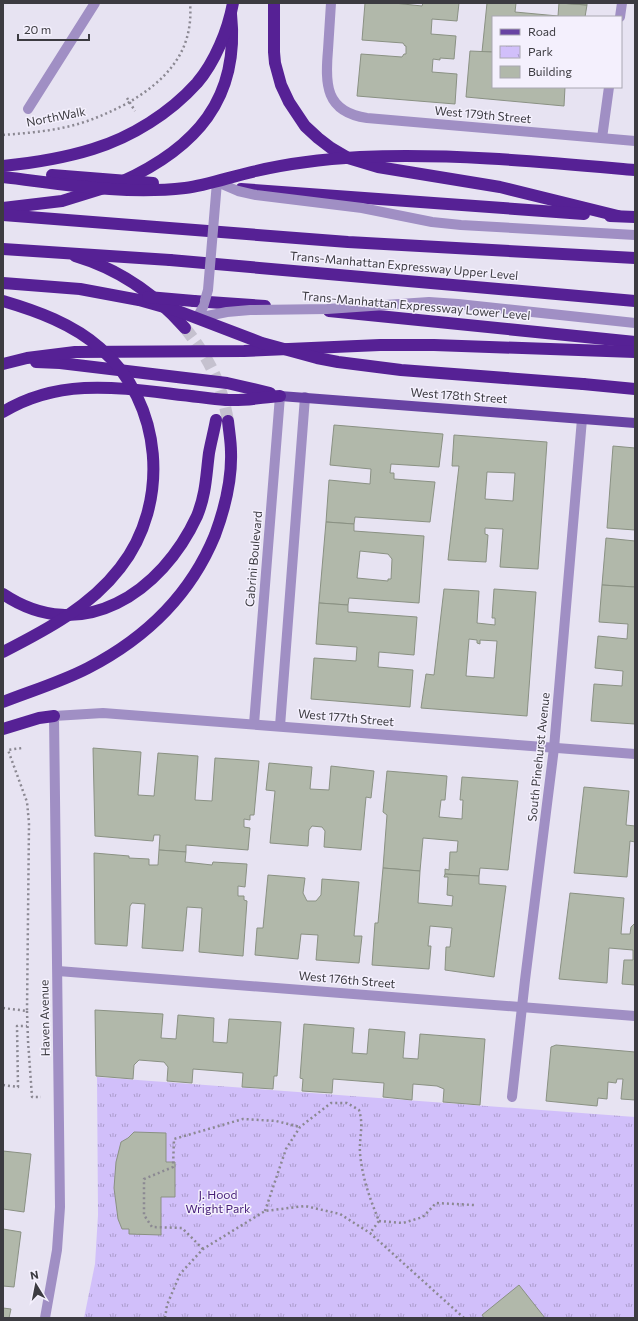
<svg xmlns="http://www.w3.org/2000/svg" width="638" height="1321" font-family="Commissioner,sans-serif">
<style>
.park{fill:url(#park-tufts)}
.building{fill:#b1b8aa;stroke:#8a9183;fill-rule:evenodd}
.lines{fill:none;stroke-linecap:round;stroke-linejoin:round}
.highway-tunnel{stroke:#c5c1cf;stroke-width:12;stroke-dasharray:12 6;stroke-linecap:butt}
.path{stroke:#8b8892;stroke-width:2.5;stroke-dasharray:2 3;stroke-linecap:butt}
.minor{stroke:#a08fc4;stroke-width:10}
.major{stroke:#6843a3;stroke-width:10}
.highway{stroke:#562195;stroke-width:12}
.path-bridge{stroke:#8b8892;stroke-width:2.5;stroke-dasharray:2 3;stroke-linecap:butt}
.minor-bridge{stroke:#a08fc4;stroke-width:10}
.highway-bridge{stroke:#562195;stroke-width:12}
.labels{text-anchor:middle;stroke-width:3;stroke-linejoin:round;paint-order:stroke}
.street-label{font-size:12px;fill:#3c3b41;stroke:#f4f0fd}
.park-label{font-size:12px;fill:#451d78;stroke:#f4f0fd}
</style>
<defs>
<pattern id="park-tufts" width="24" height="20" patternUnits="userSpaceOnUse"><rect width="24" height="20" fill="#d1bffa"/><path d="M3 7l-1-3M5 7V3M7 7l1-3M15 17l-1-3M17 17v-4M19 17l1-3" fill="none" stroke="#ab9ccc"/></pattern>
</defs>
<rect width="100%" height="100%" fill="#e7e3f2"/>
<polygon class="park" points="97,1077 635,1117 635,1318 84,1318 95,1264 98,1215"/>
<g class="building">
<polygon points="365,3 394,3 422,6 423,3 459,3 457,21 432,19 431,34 456,36 454,59 440,58 440,60 433,59 432,72 457,74 455,104 357,96 361,54 402,57 404,54 406,54 406,46 405,46 403,43 362,40"/>
<polygon points="487,3 516,3 515,12 558,16 559,3 587,5 585,17 493,17 493,52 482,52"/>
<polygon points="560,3 587,3 587,5"/>
<polygon points="470,51 493,52 493,87 565,87 564,106 466,97"/>
<polygon points="334,425 443,434 439,467 391,464 390,473 394,473 394,479 435,482 430,522 355,517 354,524 326,522 329,480 370,484 371,469 330,465"/>
<path d="M 454,435 L 547,442 L 538,569 L 500,567 L 503,529 L 485,528 L 485,534 L 488,535 L 486,562 L 448,560 L 459,466 L 452,466 ZM 487,472 L 515,473 L 513,501 L 485,499 Z"/>
<polygon points="613,446 635,448 635,530 607,528"/>
<path d="M 326,522 L 354,524 L 354,531 L 424,536 L 419,603 L 349,598 L 348,605 L 319,603 ZM 360,551 L 388,554 L 392,559 L 391,579 L 388,579 L 388,581 L 357,578 Z"/>
<polygon points="606,538 635,541 635,587 602,585"/>
<polygon points="602,585 635,587 635,724 591,721 594,684 622,686 623,671 595,668 598,636 627,639 628,624 599,622"/>
<path d="M 444,589 L 479,591 L 477,623 L 495,625 L 495,618 L 492,618 L 494,589 L 536,592 L 527,716 L 421,708 L 426,674 L 434,675 ZM 469,639 L 477,640 L 477,643 L 480,644 L 480,640 L 497,641 L 494,678 L 466,676 Z"/>
<polygon points="319,603 348,605 348,612 417,617 414,655 379,652 378,667 413,670 410,707 311,699 314,658 356,661 357,647 316,644"/>
<polygon points="93,748 141,752 138,795 154,796 158,753 198,756 195,800 212,801 215,758 259,761 254,815 250,815 250,820 244,819 244,827 250,828 248,850 186,845 186,852 159,850 160,835 154,835 153,841 95,836"/>
<polygon points="269,763 312,767 310,789 329,790 331,766 374,771 371,798 366,797 361,850 324,847 325,831 322,827 312,826 309,830 308,846 270,843 275,791 266,790"/>
<polygon points="387,771 447,776 445,800 441,800 439,817 462,819 463,800 460,800 462,777 518,781 508,870 480,868 479,876 445,874 445,869 449,870 450,852 457,852 458,841 423,838 420,871 383,868 387,815 383,812"/>
<polygon points="584,787 629,791 626,825 635,826 635,842 630,841 627,877 574,873"/>
<polygon points="159,850 186,852 185,862 212,865 213,862 247,864 245,887 238,886 238,896 244,896 244,900 247,901 243,956 199,952 202,908 187,907 183,951 142,948 145,904 132,903 130,906 127,946 95,944 94,853 129,856 129,858 149,859 149,865 158,865"/>
<polygon points="383,868 420,871 418,903 452,906 453,896 447,895 448,877 444,877 445,874 479,876 479,884 506,886 494,977 445,970 446,947 450,947 452,928 430,926 428,946 431,946 429,969 372,965 375,923 378,923"/>
<polygon points="268,875 305,878 303,893 307,901 316,901 321,895 322,879 359,882 354,936 362,936 359,963 316,960 318,935 301,934 298,959 255,955 257,928 263,928"/>
<polygon points="570,893 624,898 621,934 630,934 631,927 635,923 635,985 622,984 624,960 633,960 633,950 609,948 607,983 559,979"/>
<polygon points="95,1010 163,1014 161,1038 176,1039 178,1015 214,1018 213,1042 227,1043 229,1019 281,1022 277,1076 274,1076 273,1089 242,1087 243,1073 193,1069 192,1083 167,1081 168,1067 164,1062 139,1060 134,1065 133,1079 96,1076"/>
<polygon points="304,1024 354,1028 352,1053 367,1054 369,1029 405,1032 403,1058 418,1059 420,1034 485,1039 480,1105 443,1102 444,1089 437,1086 413,1084 412,1100 383,1097 384,1083 333,1079 332,1093 302,1091 303,1079 300,1078"/>
<polygon points="556,1045 635,1052 635,1100 621,1099 623,1079 617,1079 616,1083 608,1082 607,1099 598,1098 597,1106 546,1101 551,1047"/>
<polygon points="134,1132 166,1133 166,1162 175,1162 175,1197 161,1197 161,1235 129,1234 129,1229 122,1229 118,1219 114,1188 116,1162 121,1142 128,1138"/>
<polygon points="3,1151 31,1154 24,1212 3,1209"/>
<polygon points="3,1229 21,1232 14,1287 3,1286"/>
<polygon points="519,1285 545,1318 484,1318 482,1315"/>
<polygon points="3,1308 11,1309 9,1318 3,1318"/>
</g>
<g class="lines">
<path class="highway-tunnel" d="M 185,328 C 210,360 221,382 228,421"/>
<g class="path">
<polyline points="127,98 135,111"/>
<polyline points="3,1008 27,1011 29,823 27,802 8,750 22,748"/>
<polyline points="27,1011 28,1041 32,1097 41,1097"/>
<polyline points="3,1085 18,1087 17,1026 27,1026"/>
<path d="M 265,1211 L 286,1149 L 300,1127 L 331,1103 L 347,1103 L 359,1110 C 364,1126 359,1137 360,1153 C 362,1177 370,1199 379,1221 L 370,1233"/>
<polyline points="379,1221 403,1223 423,1217 436,1203 474,1205"/>
<polyline points="203,1249 182,1228 152,1227 144,1215 144,1179 173,1167 174,1139 243,1119 276,1121 300,1127"/>
<polyline points="165,1318 167,1305 180,1274 203,1249 265,1211 305,1206 340,1214 370,1233 464,1318"/>
</g>
<g class="minor">
<path d="M 331,3 C 330,19 329,34 328,50 C 325,84 325,112 367,118 L 635,141"/>
<polyline points="620,17 622,3"/>
<polyline points="28,109 95,3"/>
<polyline points="602,138 609,87"/>
<polyline points="254,724 280,396"/>
<polyline points="280,726 305,397"/>
<polyline points="58,971 635,1016"/>
<polyline points="512,1097 525,980 554,748 582,419"/>
<polyline points="45,1318 57,1250 60,1207 54,716 103,713 635,754"/>
</g>
<polyline class="major" points="280,396 635,423"/>
<g class="highway">
<polyline points="274,3 274,52 275,63 281,85 289,102 305,126 318,138 331,148 348,158 378,167 500,187 618,216"/>
<path d="M 121,182 C 196,148 240,99 231,14"/>
<polyline points="241,189 584,214"/>
<polyline points="3,208 62,201 104,188"/>
<polyline points="3,215 348,242 635,258"/>
<polyline points="610,216 635,217"/>
<path d="M 75,256 C 119,269 155,294 185,328"/>
<polyline points="170,260 635,301"/>
<polyline points="194,301 265,306"/>
<polyline points="329,311 635,342"/>
<polyline points="36,362 60,363 227,383 270,393"/>
<polyline points="3,364 27,358 75,352 244,351 380,345 434,345 635,352"/>
<polyline points="583,384 635,389"/>
<path d="M 3,412 C 65,374 131,390 199,397 C 209,398 219,400 229,400 C 246,401 264,397 280,396"/>
<path d="M 3,594 C 82,647 162,592 197,516 C 206,494 206,476 209,453 C 211,442 214,431 216,420"/>
<path d="M 3,702 C 31,691 61,682 88,668 C 146,638 190,596 215,535 C 225,508 232,480 231,452 C 231,442 229,431 228,421"/>
<polyline points="3,729 39,718 54,716"/>
</g>
<path class="path-bridge" d="M 3,135 C 28,133 54,131 78,124 C 95,119 110,112 126,104 C 166,81 194,52 190,3"/>
<g class="minor-bridge">
<polyline points="197,318 203,307 208,290 217,182 238,191 256,195 362,208 432,222 461,225 635,235"/>
<polyline points="197,318 227,312 250,310 327,309 429,302 458,304 635,323"/>
</g>
<g class="highway-bridge">
<path d="M 3,166 C 33,163 64,158 93,149 C 132,137 170,113 197,83 C 215,62 228,30 233,3"/>
<polyline points="52,175 153,183"/>
<path d="M 3,177 C 63,184 124,195 185,188 C 209,185 232,176 256,171 C 290,163 325,159 360,157 C 452,153 544,162 635,170"/>
<polyline points="3,249 170,260"/>
<polyline points="3,283 80,289 139,300 178,311 262,343 317,358 338,362 401,370 583,384"/>
<polyline points="148,297 194,301"/>
<path d="M 3,301 C 37,311 73,324 100,348 C 163,402 171,503 120,568 C 90,607 46,630 3,652"/>
</g>
</g>
<g class="labels">
<g class="street-label">
<text transform="translate(483 115) rotate(5)" y="4">West 179th Street</text>
<text transform="translate(56 117) rotate(-11)" y="4">NorthWalk</text>
<text transform="translate(404 266) rotate(5)" y="4">Trans-Manhattan Expressway Upper Level</text>
<text transform="translate(416 306) rotate(5)" y="4">Trans-Manhattan Expressway Lower Level</text>
<text transform="translate(459 396) rotate(4)" y="4">West 178th Street</text>
<text transform="translate(254 559) rotate(-85)" y="4">Cabrini Boulevard</text>
<text transform="translate(346 718) rotate(5)" y="4">West 177th Street</text>
<text transform="translate(539 757) rotate(-84)" y="4">South Pinehurst Avenue</text>
<text transform="translate(347 980) rotate(5)" y="4">West 176th Street</text>
<text transform="translate(45 1018) rotate(-91)" y="4">Haven Avenue</text>
</g>
<g class="park-label">
<text x="218" y="1199">J. Hood<tspan x="218" dy="14">Wright Park</tspan></text>
</g>
</g>
<rect width="638" height="1321" fill="none" stroke="#3c3b41" stroke-width="8"/>
<rect x="492" y="16" width="130" height="72" fill="#f4f0fd" stroke="#aaa8b2"/>
<rect x="500" y="29" width="20" height="6" fill="#6843a3" stroke="#aaa8b2"/>
<text x="528" y="36" font-size="12" fill="#3c3b41">Road</text>
<rect x="500" y="46" width="20" height="12" fill="url(#park-tufts)" stroke="#aaa8b2"/>
<text x="528" y="56" font-size="12" fill="#3c3b41">Park</text>
<rect x="500" y="66" width="20" height="12" fill="#b1b8aa" stroke="#aaa8b2"/>
<text x="528" y="76" font-size="12" fill="#3c3b41">Building</text>
<g transform="translate(36 1285) rotate(350)" stroke="#f4f0fd" stroke-width="3" paint-order="stroke">
<path d="M0-3L7 15L0 10L-7 15Z" fill="#3c3b41"/>
<text y="-6" font-size="11" font-weight="bold" text-anchor="middle" fill="#3c3b41">N</text>
</g>
<path d="M18 34v6h71v-6" fill="none" stroke="#3c3b41" stroke-width="2"/>
<text x="24" y="34" font-size="12" fill="#3c3b41" stroke="#f4f0fd" stroke-width="3" paint-order="stroke">20 m</text>
</svg>
